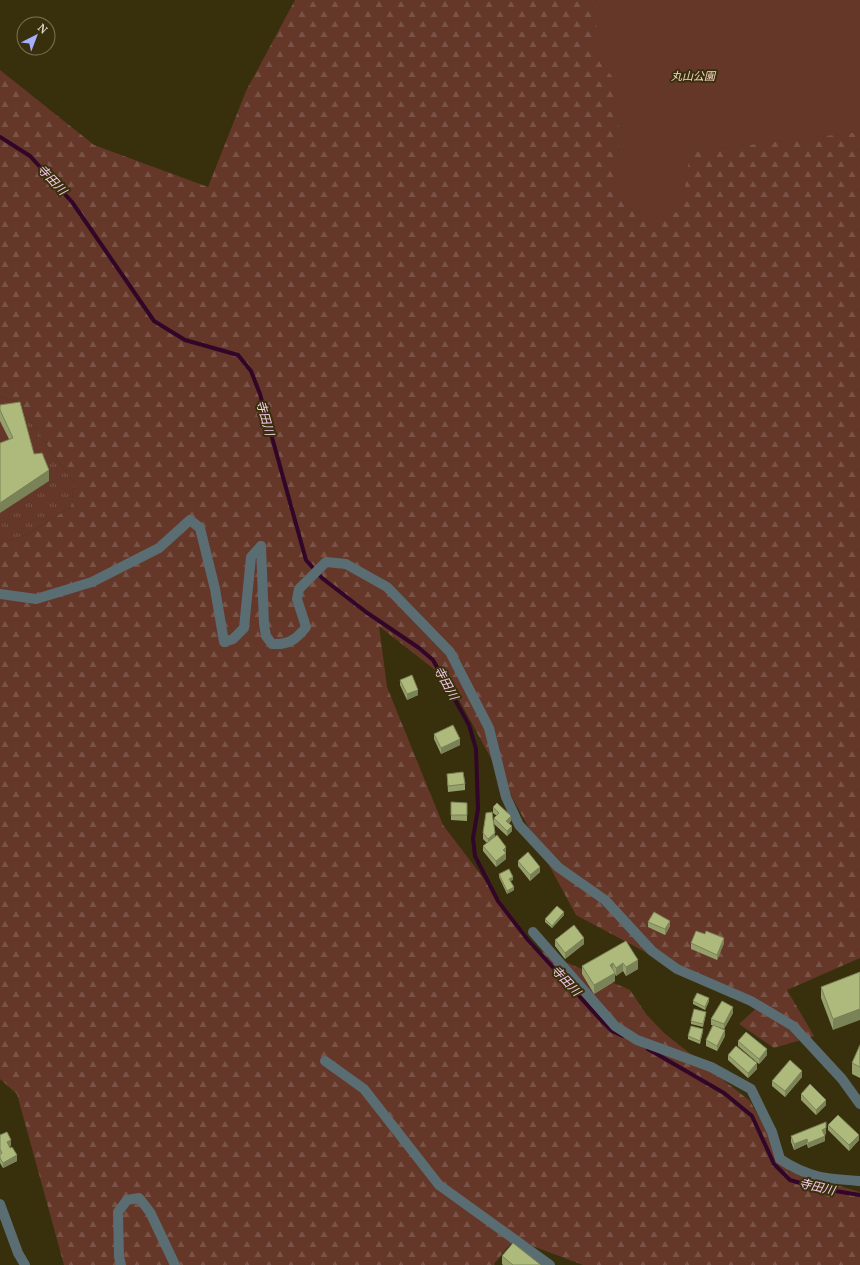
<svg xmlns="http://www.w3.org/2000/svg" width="860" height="1265" font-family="'PT Serif','Noto Sans JP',serif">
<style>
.grass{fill:url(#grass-tufts)}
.forest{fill:url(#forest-firs)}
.park{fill:#643729}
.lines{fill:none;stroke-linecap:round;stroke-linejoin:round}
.stream{stroke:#320629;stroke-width:4}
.minor{stroke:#5a6d72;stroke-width:10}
.wall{fill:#96a06b}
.shaded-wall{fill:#7a8257}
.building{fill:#aeba7c;stroke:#7a8257}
.labels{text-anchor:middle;stroke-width:4;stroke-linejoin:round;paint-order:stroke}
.park-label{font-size:11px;font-style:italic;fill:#fad4c8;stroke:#38300c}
.water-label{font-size:12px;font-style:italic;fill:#f9caeb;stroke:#38300c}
</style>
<defs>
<pattern id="grass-tufts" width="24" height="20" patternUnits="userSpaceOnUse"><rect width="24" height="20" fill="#643729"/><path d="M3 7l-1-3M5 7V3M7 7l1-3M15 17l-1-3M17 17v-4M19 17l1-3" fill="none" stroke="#7a5347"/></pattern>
<pattern id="forest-firs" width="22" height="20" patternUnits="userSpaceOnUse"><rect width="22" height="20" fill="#643729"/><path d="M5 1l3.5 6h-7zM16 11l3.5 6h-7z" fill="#7a5347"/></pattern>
</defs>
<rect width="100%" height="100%" fill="#38300c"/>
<polygon class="grass" points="0,396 17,402 74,483 71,507 28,534 0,544"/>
<polygon class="forest" points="295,0 860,0 860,958 787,990 814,1036 774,1048 739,1024 760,1005 677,969 576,915 449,681 379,626 387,687 443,825 538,950 630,990 646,1014 664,1033 750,1101 789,1171 860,1192 860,1265 583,1265 514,1239 494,1264 495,1265 64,1265 17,1094 0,1079 0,544 28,534 71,507 74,483 17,402 0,396 0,70 94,145 208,187 246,91"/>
<polygon class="park" points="596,0 860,0 860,132 690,152 684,194 678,212 653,219 626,208 616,190 619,135 617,82 586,46 597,30"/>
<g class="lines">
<g class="stream">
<polyline points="0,137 30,156 72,202 154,321 185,340 238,355 251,371 260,394 306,560 322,578 366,612 419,648 433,660 469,725 476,749 478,809 473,838 475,856 498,901 528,940 601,1020 612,1031 623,1036"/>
<polyline points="648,1049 724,1093 752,1116 774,1164 790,1180 817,1188 860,1195"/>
</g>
<g class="minor">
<path d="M 261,546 L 264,624 L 266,636 L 272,644 C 288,645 296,640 306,627 L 297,599 L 299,589 L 326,562 L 346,564 L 387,587 L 450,652 L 489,728 L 506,797 L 519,825 L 558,867 L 605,900 L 652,951 L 677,969 L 751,1001 L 793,1026 L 842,1079 L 860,1104"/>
<polyline points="0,594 36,599 92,582 159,548 190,520 200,528 215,589 224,642 233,639 244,628 251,557 261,546"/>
<path d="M 533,932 L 615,1026 L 637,1040 L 711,1067 L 751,1089 L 772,1132 L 780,1159 C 808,1178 828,1179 860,1181"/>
<polyline points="325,1061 364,1089 439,1185 550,1265"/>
<polyline points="0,1204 18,1253 25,1265"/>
<polyline points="121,1265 119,1257 118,1212 127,1200 139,1198 150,1212 175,1265"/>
</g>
</g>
<g class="wall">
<polygon points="0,405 34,454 49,481 9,439 0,421"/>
<polygon points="400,680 418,695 407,700 400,685"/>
<polygon points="434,734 460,745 441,754 434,739"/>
<polygon points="447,774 465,784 465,790 448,792"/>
<polygon points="451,802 467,803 467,821 451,820"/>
<polygon points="493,807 511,821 509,823 512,831 507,836 494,824 494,818 497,816 493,813"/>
<polygon points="483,833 495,837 506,853 506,859 496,867 483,851 483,846 487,843 483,839"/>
<polygon points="518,861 540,872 530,881 518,866"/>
<polygon points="499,874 513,880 510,881 514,890 507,894 499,877"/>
<polygon points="564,915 552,928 545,922 545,919"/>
<polygon points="648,922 670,926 665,935 648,927"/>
<polygon points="705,934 724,943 717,960 691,949 691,943"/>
<polygon points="555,940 584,944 565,959 555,946"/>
<polygon points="626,941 638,969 626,976 623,971 616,976 615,974 615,981 594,994 582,974 582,966"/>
<polygon points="860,972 833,1030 821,998 821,987"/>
<polygon points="693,1001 709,1001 705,1010 693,1004"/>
<polygon points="733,1013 724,1029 718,1027 725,1036 717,1051 706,1046 706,1040 713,1025 711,1025 711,1019"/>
<polygon points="706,1014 703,1027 691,1024 691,1021"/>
<polygon points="703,1031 700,1044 688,1039 688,1036"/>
<polygon points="738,1041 767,1055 759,1064 738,1046"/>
<polygon points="860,1045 860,1078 852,1074 852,1063"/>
<polygon points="728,1055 757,1069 748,1078 728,1060"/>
<polygon points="802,1077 785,1097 772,1086 772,1081"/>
<polygon points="801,1094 826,1105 816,1115 801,1100"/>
<polygon points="828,1125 859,1140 849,1151 828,1130"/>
<polygon points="826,1134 824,1135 825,1141 808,1148 807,1144 794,1150 791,1142 791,1136"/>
<polygon points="0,1135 11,1146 9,1146 17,1161 3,1168 0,1163"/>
<polygon points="502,1256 541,1265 503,1265 502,1264"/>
</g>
<g class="shaded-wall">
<polygon points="49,470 49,481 0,513 0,503"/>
<polygon points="418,690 418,695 407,700 407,694"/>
<polygon points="460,739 460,745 441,754 441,748"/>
<polygon points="511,816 511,821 506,826 506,821"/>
<polygon points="512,826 512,831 507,836 507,831"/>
<polygon points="495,833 495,839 488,845 488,839"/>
<polygon points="506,847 506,853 503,855 503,850"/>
<polygon points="506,853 506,859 496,867 496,861"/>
<polygon points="540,867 540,872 530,881 530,875"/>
<polygon points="513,877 513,880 509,881 509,879"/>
<polygon points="514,887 514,890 507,894 507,891"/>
<polygon points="564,912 564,915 552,928 552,926"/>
<polygon points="670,921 670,926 665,935 665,929"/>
<polygon points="584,938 584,944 565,959 565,953"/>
<polygon points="724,938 724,943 717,960 717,955"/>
<polygon points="638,960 638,969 626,976 626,967"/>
<polygon points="613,963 613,971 610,965"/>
<polygon points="623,963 623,971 616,976 616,968"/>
<polygon points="615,973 615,981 594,994 594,985"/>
<polygon points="709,998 709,1001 705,1010 705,1007"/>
<polygon points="733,1007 733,1013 724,1029 724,1024"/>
<polygon points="860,1009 860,1020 833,1030 833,1019"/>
<polygon points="725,1030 725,1036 717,1051 717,1046"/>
<polygon points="767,1049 767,1055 759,1064 759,1059"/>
<polygon points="757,1063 757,1069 748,1078 748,1073"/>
<polygon points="802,1071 802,1077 785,1097 785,1091"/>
<polygon points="826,1100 826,1105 816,1115 816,1110"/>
<polygon points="826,1128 826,1134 822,1135 822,1130"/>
<polygon points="859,1135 859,1140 849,1151 849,1145"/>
<polygon points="825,1136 825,1141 808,1148 808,1143"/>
<polygon points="807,1139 807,1144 794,1150 794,1144"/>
<polygon points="11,1140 11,1146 7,1148 7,1142"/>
<polygon points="17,1155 17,1161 3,1168 3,1163"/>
</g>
<g class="building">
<polygon points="20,402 34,454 42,453 49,470 0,503 0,443 13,438 0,410 0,405"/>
<polygon points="412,675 418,690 407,694 400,680"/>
<polygon points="453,725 460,739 441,748 434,734"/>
<polygon points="463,772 465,784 448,786 447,774"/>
<polygon points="451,802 467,803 467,815 451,815"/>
<polygon points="497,803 511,816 506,821 512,826 507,831 494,818 499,813 493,807"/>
<polygon points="492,812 495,833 488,839 483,833 486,813"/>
<polygon points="497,835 506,847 503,850 506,853 496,861 483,846"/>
<polygon points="528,852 540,867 530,875 518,861"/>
<polygon points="509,869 513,877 509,879 514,887 507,891 499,874"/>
<polygon points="557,906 564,912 552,926 545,919"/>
<polygon points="654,912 670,921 665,929 648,922"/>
<polygon points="574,925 584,938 565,953 555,940"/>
<polygon points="696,931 705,934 706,931 724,938 717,955 691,943"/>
<polygon points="626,941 638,960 626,967 623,963 616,968 613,963 610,965 615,973 594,985 582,966"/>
<polygon points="860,972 860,1009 833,1019 821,987"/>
<polygon points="697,993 709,998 705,1007 693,1001"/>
<polygon points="722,1001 733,1007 724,1024 711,1019"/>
<polygon points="694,1009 706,1012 703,1024 691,1021"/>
<polygon points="713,1025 725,1030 717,1046 706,1040"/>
<polygon points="691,1026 703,1029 700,1041 688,1036"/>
<polygon points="746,1032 767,1049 759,1059 738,1041"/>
<polygon points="860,1045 860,1067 852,1063"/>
<polygon points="736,1046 757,1063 748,1073 728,1055"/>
<polygon points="790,1060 802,1071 785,1091 772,1081"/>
<polygon points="810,1084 826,1100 816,1110 801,1094"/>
<polygon points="838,1115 859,1135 849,1145 828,1125"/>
<polygon points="826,1122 826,1128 822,1130 825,1136 808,1143 807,1139 794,1144 791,1136"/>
<polygon points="7,1132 11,1140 7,1142 10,1148 12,1147 17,1155 3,1163 0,1158 0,1154 2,1153 0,1149 0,1135"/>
<polygon points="513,1243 541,1265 513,1265 502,1256"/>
</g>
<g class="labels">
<g class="park-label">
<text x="693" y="80">丸山公園</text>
</g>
<g class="water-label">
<text transform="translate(52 180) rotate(47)" y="4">寺田川</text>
<text transform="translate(265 418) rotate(74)" y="4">寺田川</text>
<text transform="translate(446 683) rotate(61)" y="4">寺田川</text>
<text transform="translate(566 981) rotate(47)" y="4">寺田川</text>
<text transform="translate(817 1187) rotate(13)" y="4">寺田川</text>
</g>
</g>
<g transform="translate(36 36) rotate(42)"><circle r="19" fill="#38300c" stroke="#7a7456"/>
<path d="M0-3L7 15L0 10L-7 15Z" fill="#a6b1fc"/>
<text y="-6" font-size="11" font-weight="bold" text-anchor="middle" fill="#ddd9c6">N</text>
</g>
</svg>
